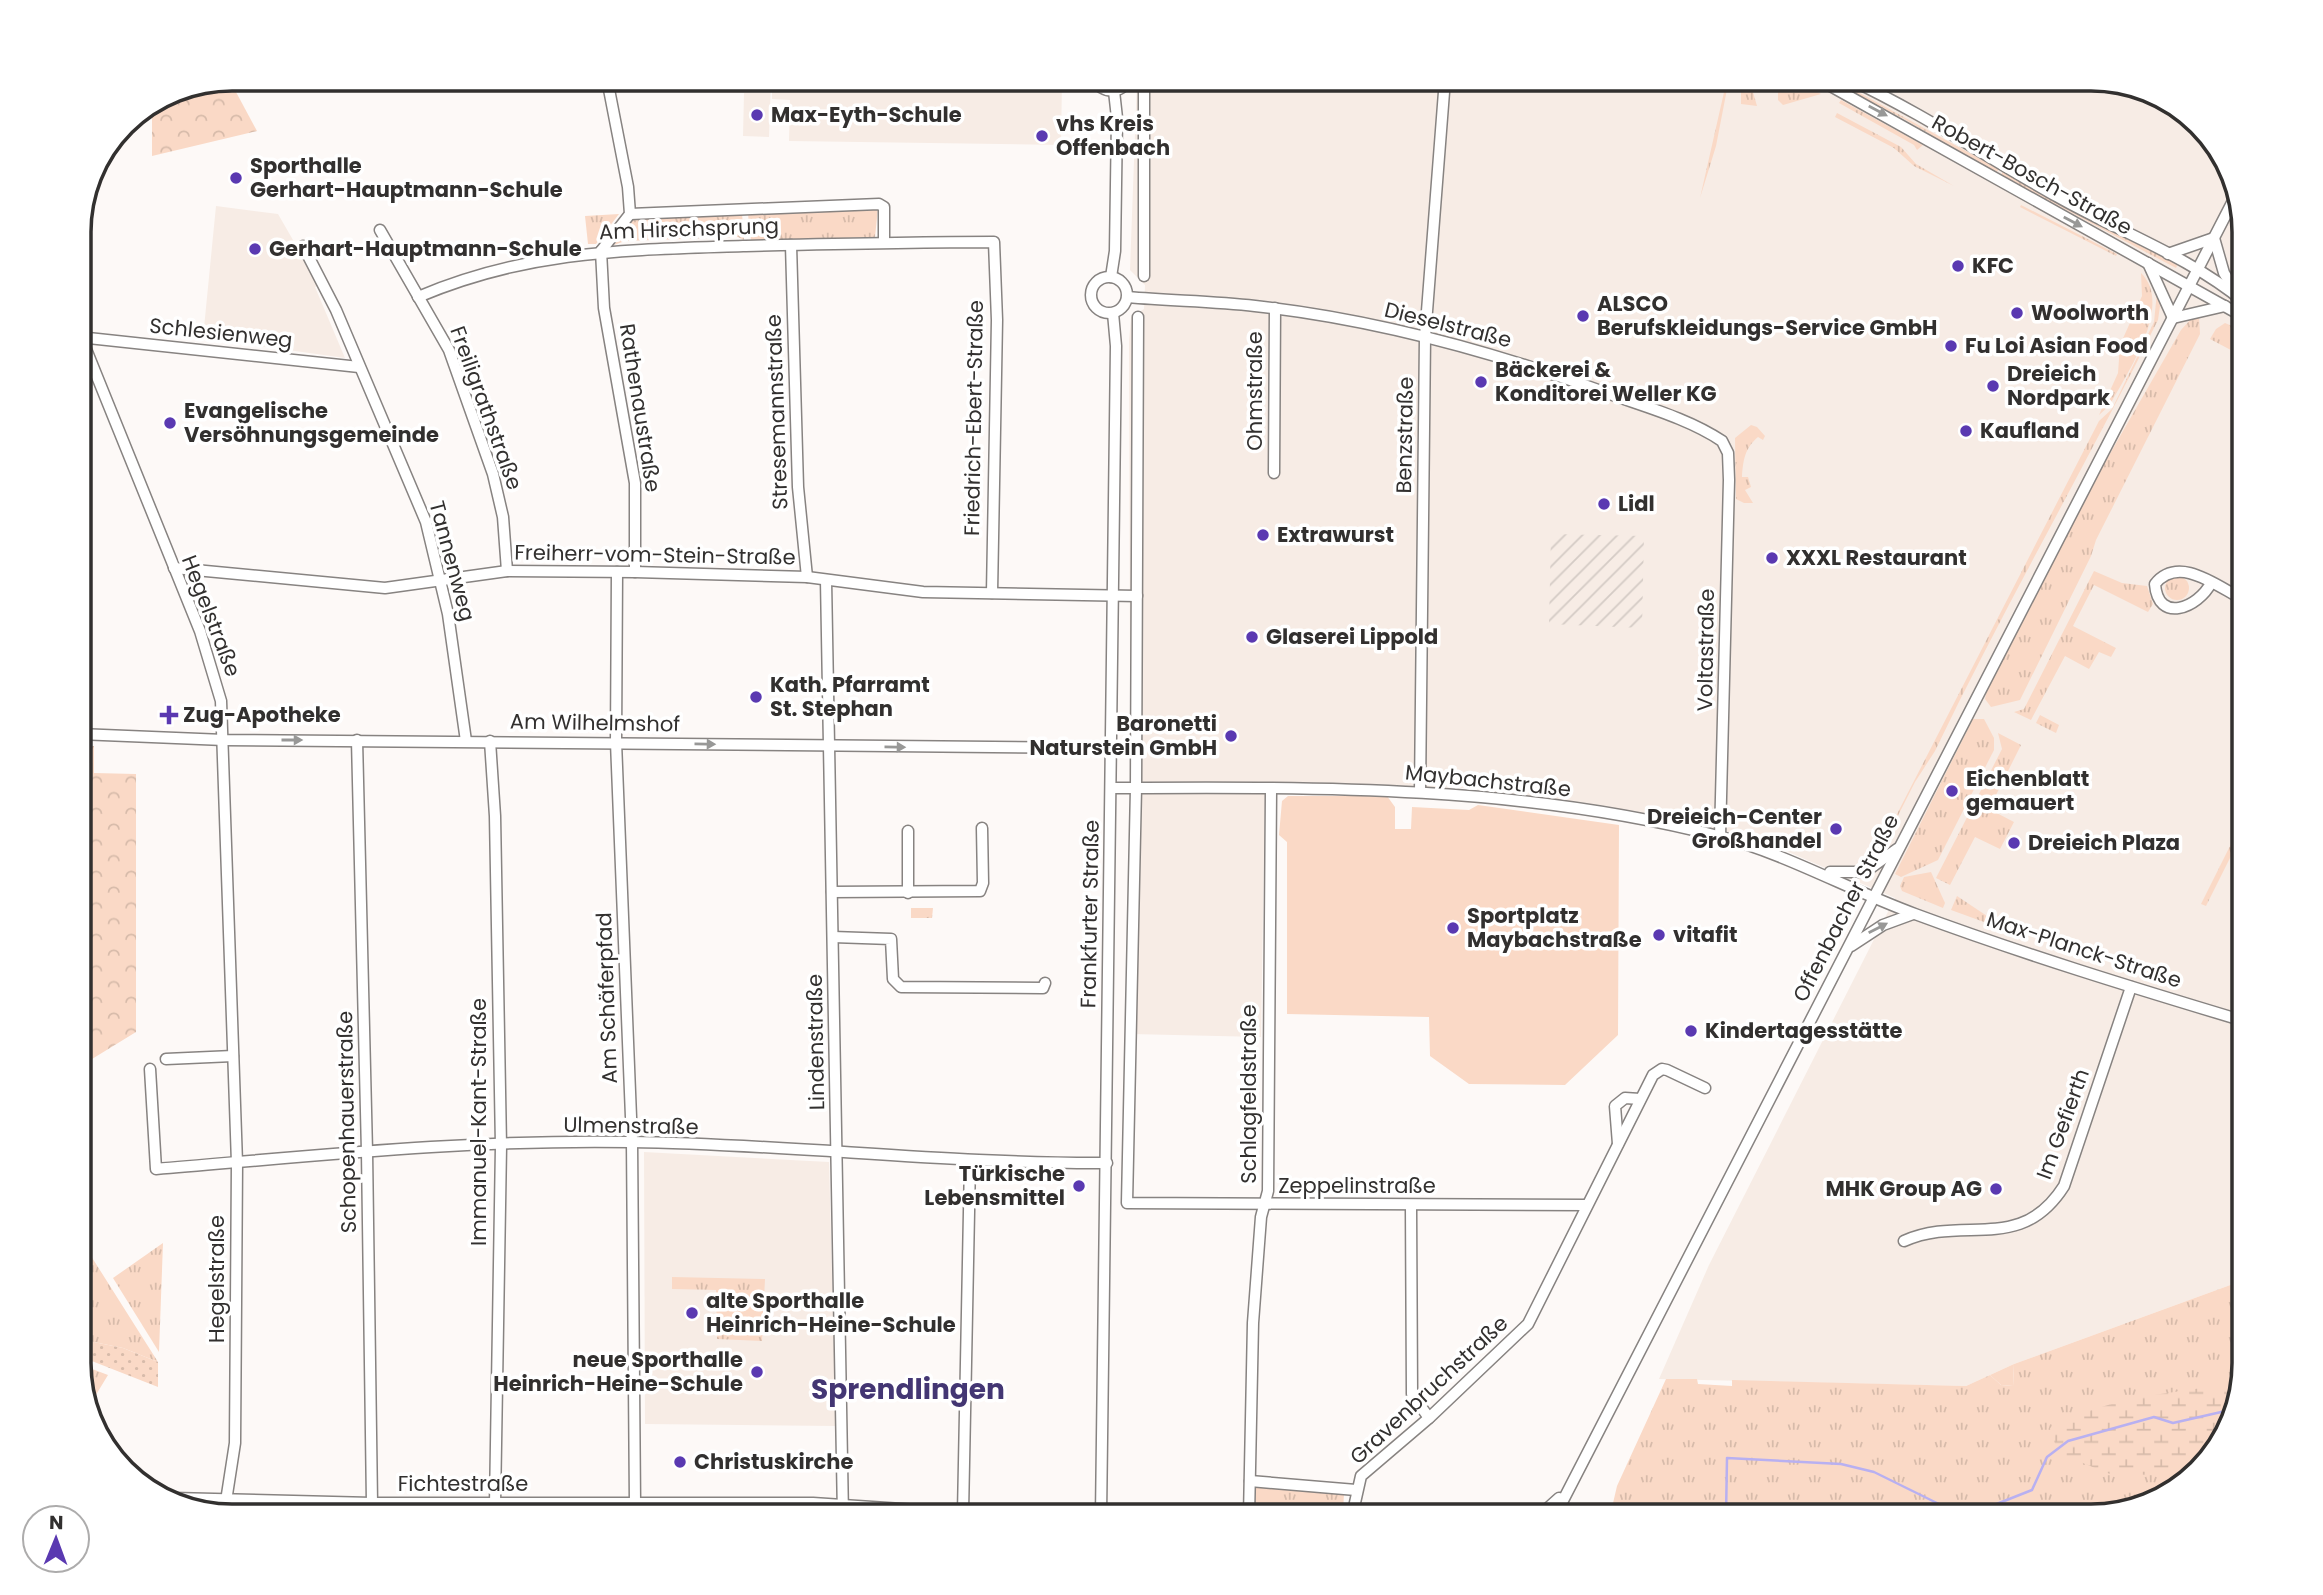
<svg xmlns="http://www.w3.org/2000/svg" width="2323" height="1595" font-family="Poppins,sans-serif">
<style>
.built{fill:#f7ece5}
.industrial{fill:url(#industrial-furrows)}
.grass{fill:url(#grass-tufts)}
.forest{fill:url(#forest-crowns)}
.wetland{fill:url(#wetland-marsh)}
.garden{fill:url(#garden-dots)}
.pitch{fill:#fad9c6}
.water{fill:url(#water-ripples)}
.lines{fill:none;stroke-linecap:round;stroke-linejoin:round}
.stream{stroke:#b8b0f1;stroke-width:2.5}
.minor-casing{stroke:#878381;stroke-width:13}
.minor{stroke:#fff;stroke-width:10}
.oneway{fill:#989897}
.poi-dot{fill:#5a39b1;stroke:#fff;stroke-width:2.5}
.labels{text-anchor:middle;stroke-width:7;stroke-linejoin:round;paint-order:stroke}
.poi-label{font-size:21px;font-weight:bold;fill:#32302f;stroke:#fff;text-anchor:start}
.street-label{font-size:21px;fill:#32302f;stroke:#fff}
.district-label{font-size:28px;font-weight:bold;fill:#433673;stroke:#fff}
.rim{fill:none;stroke:#32302f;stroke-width:3.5}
</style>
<defs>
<pattern id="industrial-furrows" width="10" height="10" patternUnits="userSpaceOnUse" patternTransform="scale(1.75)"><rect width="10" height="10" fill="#f7ece5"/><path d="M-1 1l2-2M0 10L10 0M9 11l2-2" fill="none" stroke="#d4cbc5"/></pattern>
<pattern id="grass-tufts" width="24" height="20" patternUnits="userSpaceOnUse" patternTransform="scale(1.75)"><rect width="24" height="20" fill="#fad9c6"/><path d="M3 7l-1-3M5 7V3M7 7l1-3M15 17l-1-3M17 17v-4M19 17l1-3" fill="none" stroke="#d7bbaa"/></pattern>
<pattern id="forest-crowns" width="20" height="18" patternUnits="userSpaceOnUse" patternTransform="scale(1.75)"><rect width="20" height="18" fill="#fad9c6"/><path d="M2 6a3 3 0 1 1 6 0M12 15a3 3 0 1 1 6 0" fill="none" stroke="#d7bbaa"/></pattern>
<pattern id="wetland-marsh" width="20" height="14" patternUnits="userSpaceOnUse" patternTransform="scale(1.75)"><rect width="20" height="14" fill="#fad9c6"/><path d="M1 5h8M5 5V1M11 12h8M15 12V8" fill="none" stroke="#d7bbaa"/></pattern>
<pattern id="garden-dots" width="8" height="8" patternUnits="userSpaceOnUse" patternTransform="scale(1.75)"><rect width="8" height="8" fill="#fad9c6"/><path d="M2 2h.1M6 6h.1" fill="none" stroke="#d7bbaa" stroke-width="1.8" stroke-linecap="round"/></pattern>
<pattern id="water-ripples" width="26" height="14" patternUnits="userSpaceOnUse" patternTransform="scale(1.75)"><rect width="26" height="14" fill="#b8b0f1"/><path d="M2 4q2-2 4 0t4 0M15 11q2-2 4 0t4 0" fill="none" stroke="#9690c4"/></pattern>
</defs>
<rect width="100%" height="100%" fill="#fdf9f7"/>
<g class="built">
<polygon points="671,79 771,79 769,137 743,136 744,93 671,92"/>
<polygon points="1039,79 1062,79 1061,145 789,141 790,100 772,99 772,82 1038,88"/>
<polygon points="1137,79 2091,79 2176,105 2224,156 2244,232 2244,1280 2014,1364 1966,1386 1659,1379 1709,1265 1895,898 1763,841 1702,825 1466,788 1265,784 1261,1037 1131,1034 1129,341 1131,317 1144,309 1145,285 1130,270"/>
<polygon points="216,206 278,214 319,285 315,287 345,358 203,338"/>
<polygon points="644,1152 829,1162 836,1426 645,1424"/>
<polygon points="547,1513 623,1513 631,1516 547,1516"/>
</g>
<polygon class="industrial" points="1551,534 1644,536 1642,628 1549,624"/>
<g class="grass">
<polygon points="1727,79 1734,79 1732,85 1728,84 1716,146 1700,198"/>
<polygon points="1824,79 1834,79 1999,169 1996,173 1904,119"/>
<polygon points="1781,82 1799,83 1821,94 1783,105 1778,100 1778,84"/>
<polygon points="1741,90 1753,92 1757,106 1741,104"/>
<polygon points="1841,100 1923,145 1917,150 1914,145 1839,103"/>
<polygon points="1837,113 1901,147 1916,164 1954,186 1914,166 1894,148 1835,117"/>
<polygon points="2003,171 2178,264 2176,268 2017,184 2001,175"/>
<polygon points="2021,205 2117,254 2116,256 2020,207"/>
<polygon points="878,208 875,237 751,241 748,214"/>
<polygon points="742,213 744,240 738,237 625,241 614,245 634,218"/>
<polygon points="619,214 596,244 588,244 585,216"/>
<path d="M 2141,273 C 2174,305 2127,373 2110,405 L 2099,415 L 2118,373 L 2120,345 L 2142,296 Z"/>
<path d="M 2157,292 L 2160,306 L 2158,320 C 2086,466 2005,605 1935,751 L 1915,782 L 1879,853 L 1868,863 L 1878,851 L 2099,421 L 2112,409 L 2154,322 Z"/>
<polygon points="2199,316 2200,334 2096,540 2091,556 2020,700 1991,707 1985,699 1989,678 2084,499 2181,330 2190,320"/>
<polygon points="2225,323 2244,331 2244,357 2210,339 2216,329"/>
<path d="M 1751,425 L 1757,427 L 1765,436 L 1763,440 L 1758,437 C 1745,448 1743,460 1742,477 L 1748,477 L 1751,487 L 1745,490 L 1753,503 L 1744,503 L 1736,499 L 1735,438 Z"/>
<polygon points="2094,571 2122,583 2147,586 2153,604 2148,612 2094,585 2073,626 2116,648 2111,657 2099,652 2089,669 2065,656 2031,720 2014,712 2024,709"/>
<circle cx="2177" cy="588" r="12"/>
<polygon points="2040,715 2059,725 2056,733 2036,723"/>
<polygon points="1973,719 1984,719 1994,738 1994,750 1938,860 1901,877 1895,874"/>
<polygon points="1998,733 2021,745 1989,809 2014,822 2000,849 1975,837 1950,885 1936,878 2002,749"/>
<polygon points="2244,818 2244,830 2206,906 2201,904"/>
<polygon points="1931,872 1945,903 1943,908 1902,891 1900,886 1904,877"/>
<polygon points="1957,896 1987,916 1984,922 1951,910"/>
<polygon points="911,908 933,908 932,918 911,918"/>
<polygon points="2120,951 2170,976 2167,985 2112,966"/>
<polygon points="79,1237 158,1362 123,1348 79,1339"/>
<polygon points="163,1243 159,1352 113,1278"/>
<polygon points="672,1277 765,1279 762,1341 717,1339 716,1290 672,1289"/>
<polygon points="2244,1280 2244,1363 2218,1448 2167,1496 2091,1516 1785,1516 1752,1512 1752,1516 1610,1516 1617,1486 1666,1379 1697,1379 1698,1384 1732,1386 1732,1380 1966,1386 1990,1375 2001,1385 2013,1386 2014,1364"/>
<polygon points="79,1364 108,1375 91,1403 91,1413"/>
<polygon points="1255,1487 1344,1493 1343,1513 1255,1516"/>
</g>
<g class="forest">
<polygon points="229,79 257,131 152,156 152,105 174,90"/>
<polygon points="79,745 94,746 94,773 136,774 136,1032 79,1067"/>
<polygon points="2014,1364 2013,1386 2001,1385 1990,1375"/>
</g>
<path class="wetland" d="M 2238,1383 L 2218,1448 L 2184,1480 L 2159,1475 L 2110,1474 L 2058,1453 L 2050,1428 C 2108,1396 2174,1393 2238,1383 Z"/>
<polygon class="garden" points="79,1339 123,1348 158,1362 158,1387 79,1356"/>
<polygon class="pitch" points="1288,796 1387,796 1395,807 1395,829 1411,829 1412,807 1469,810 1478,805 1619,825 1618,1035 1565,1085 1469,1084 1430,1056 1429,1017 1287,1014 1287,842 1279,835 1282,801"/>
<polygon class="water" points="1526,79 1552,79 1549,83 1525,92"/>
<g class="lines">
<polyline class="stream" points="1726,1516 1727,1458 1841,1464 1874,1472 1947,1508 1989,1507 2032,1490 2047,1457 2068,1441 2154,1417 2173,1423 2230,1410"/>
<defs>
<g id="minor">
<polyline points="393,79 411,79"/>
<path d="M 1093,79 C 1103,94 1120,95 1129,79"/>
<polyline points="1144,79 1144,276"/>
<polyline points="1818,79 2244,317"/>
<path d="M 1849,79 C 1922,113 1988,158 2058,197 C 2118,231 2192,258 2244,302"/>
<polyline points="630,214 879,204 884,207 884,242"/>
<polyline points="380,230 449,350 493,474 503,517 507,571"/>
<polyline points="2214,238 2224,273 2238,296"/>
<polyline points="791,245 798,487 807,577"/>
<polyline points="303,246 336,310 426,522 448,614 466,741"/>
<polyline points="601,251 604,308 635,483 635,572"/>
<polyline points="601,251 630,214 628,187 607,79"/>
<polyline points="2168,254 2214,238"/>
<polyline points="2148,263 2173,318"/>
<circle cx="1109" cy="295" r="18"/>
<polyline points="1111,277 1115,251 1117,118 1114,91"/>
<path d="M 418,297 C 529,250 625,250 743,246 C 827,244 910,242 994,242 L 997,320 L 992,593"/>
<path d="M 1128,297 C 1170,301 1212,301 1255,306 C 1374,319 1491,351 1604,392 C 1642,406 1688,418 1722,441 L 1728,453 L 1729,480 L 1720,837"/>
<polyline points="1138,317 1136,788 1127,1203 1587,1205"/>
<polyline points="2173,318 2225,306"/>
<polyline points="79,332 200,631 221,701 237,1163 235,1443 224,1514"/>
<polyline points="79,337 359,367"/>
<polyline points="1274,473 1275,308"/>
<polyline points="174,568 385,588 507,571 635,572 807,577 923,592 1137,596"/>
<polyline points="617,572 616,742 632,1142 635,1504 641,1516"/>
<polyline points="826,580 843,1516"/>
<path d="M 2211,583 C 2198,608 2158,624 2155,584 C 2179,554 2218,587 2244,600"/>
<polyline points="79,734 224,740 1111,748"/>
<polyline points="357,740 367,1152 372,1503"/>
<polyline points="490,741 495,816 501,1146 495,1504"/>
<path d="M 1111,788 C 1314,787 1521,785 1718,836 C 1787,854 1849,890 1915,914 C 2023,954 2134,988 2244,1021"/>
<polyline points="1420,792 1425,337 1445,79"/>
<polyline points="1830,872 1865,872 1897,849"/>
<polyline points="832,892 980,891 983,883 982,828"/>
<polyline points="908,893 908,831"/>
<polyline points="833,937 891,939 893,979 901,987 1043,988 1045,983"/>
<polyline points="1851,946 1883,925 1913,914"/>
<polyline points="166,1059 233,1056"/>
<path d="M 150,1069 L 156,1169 C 313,1156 473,1139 631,1142 C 790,1144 948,1164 1107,1163"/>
<polyline points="1618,1144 1615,1106 1625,1098 1640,1099"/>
<polyline points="1411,1206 1412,1394 1429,1418"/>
<path d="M 1904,1241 C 1964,1214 2020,1255 2064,1186 L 2131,987"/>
<polyline points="1250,1481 1356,1490"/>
<polyline points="173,1498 372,1503 813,1503 1006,1516"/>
<polyline points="963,1513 970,1162"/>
<polyline points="1101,1516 1116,346 1113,313"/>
<polyline points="1249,1516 1253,1323 1261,1217 1268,1191 1271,790"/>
<polyline points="1352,1516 1361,1476 1429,1418 1528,1324 1653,1075 1662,1069 1667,1070 1705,1088"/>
<polyline points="1539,1516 1559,1498"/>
<path d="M 1555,1516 C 1778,1075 2008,637 2235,197"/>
</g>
</defs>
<use href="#minor" class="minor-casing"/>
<use href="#minor" class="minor"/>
</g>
<defs><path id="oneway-solid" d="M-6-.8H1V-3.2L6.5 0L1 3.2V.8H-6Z" transform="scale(1.75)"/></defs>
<g class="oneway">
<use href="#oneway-solid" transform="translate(1878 111) rotate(28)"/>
<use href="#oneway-solid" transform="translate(2073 222) rotate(28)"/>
<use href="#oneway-solid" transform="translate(292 740)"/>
<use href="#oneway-solid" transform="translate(705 744) rotate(1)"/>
<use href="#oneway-solid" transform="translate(895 747) rotate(1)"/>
<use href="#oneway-solid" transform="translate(1878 928) rotate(-27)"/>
</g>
<g class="poi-dot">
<circle cx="757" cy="115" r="7"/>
<circle cx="1042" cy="136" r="7"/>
<circle cx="236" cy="178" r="7"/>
<circle cx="255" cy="249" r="7"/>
<circle cx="1958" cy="266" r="7"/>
<circle cx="2017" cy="313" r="7"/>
<circle cx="1583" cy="316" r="7"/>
<circle cx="1951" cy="346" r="7"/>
<circle cx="1481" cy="382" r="7"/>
<circle cx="1993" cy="386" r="7"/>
<circle cx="170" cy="423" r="7"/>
<circle cx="1966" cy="431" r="7"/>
<circle cx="1604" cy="504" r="7"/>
<circle cx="1263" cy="535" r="7"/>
<circle cx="1772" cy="558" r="7"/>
<circle cx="1252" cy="637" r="7"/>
<circle cx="756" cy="697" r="7"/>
<path d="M165.5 704.5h7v7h7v7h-7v7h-7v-7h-7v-7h7z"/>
<circle cx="1231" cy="736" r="7"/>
<circle cx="1952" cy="791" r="7"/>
<circle cx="1836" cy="829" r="7"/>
<circle cx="2014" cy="843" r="7"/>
<circle cx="1453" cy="928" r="7"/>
<circle cx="1659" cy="935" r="7"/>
<circle cx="1691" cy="1031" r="7"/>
<circle cx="1079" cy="1186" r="7"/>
<circle cx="1996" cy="1189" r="7"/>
<circle cx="692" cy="1313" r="7"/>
<circle cx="757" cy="1372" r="7"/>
<circle cx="680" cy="1462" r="7"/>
</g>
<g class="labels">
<g class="poi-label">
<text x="771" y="122">Max-Eyth-Schule</text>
<text x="1056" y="131">vhs Kreis<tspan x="1056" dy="24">Offenbach</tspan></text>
<text x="250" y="173">Sporthalle<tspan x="250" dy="24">Gerhart-Hauptmann-Schule</tspan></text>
<text x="269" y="256">Gerhart-Hauptmann-Schule</text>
<text x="1972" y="273">KFC</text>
<text x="1597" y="311">ALSCO<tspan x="1597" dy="24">Berufskleidungs-Service GmbH</tspan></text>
<text x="2031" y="320">Woolworth</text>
<text x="1965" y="353">Fu Loi Asian Food</text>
<text x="1495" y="377">Bäckerei &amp;<tspan x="1495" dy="24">Konditorei Weller KG</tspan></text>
<text x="2007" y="381">Dreieich<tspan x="2007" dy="24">Nordpark</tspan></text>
<text x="184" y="418">Evangelische<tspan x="184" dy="24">Versöhnungsgemeinde</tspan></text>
<text x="1980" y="438">Kaufland</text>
<text x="1618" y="511">Lidl</text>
<text x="1277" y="542">Extrawurst</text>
<text x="1786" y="565">XXXL Restaurant</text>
<text x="1266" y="644">Glaserei Lippold</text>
<text x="770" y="692">Kath. Pfarramt<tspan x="770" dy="24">St. Stephan</tspan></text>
<text x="183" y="722">Zug-Apotheke</text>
<text x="1217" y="731" text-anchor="end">Baronetti<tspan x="1217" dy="24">Naturstein GmbH</tspan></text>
<text x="1966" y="786">Eichenblatt<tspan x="1966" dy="24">gemauert</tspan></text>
<text x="1822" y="824" text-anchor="end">Dreieich-Center<tspan x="1822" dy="24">Großhandel</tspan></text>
<text x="2028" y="850">Dreieich Plaza</text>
<text x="1467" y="923">Sportplatz<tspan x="1467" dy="24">Maybachstraße</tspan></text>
<text x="1673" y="942">vitafit</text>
<text x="1705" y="1038">Kindertagesstätte</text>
<text x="1065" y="1181" text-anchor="end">Türkische<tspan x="1065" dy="24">Lebensmittel</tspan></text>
<text x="1982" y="1196" text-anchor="end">MHK Group AG</text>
<text x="706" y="1308">alte Sporthalle<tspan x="706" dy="24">Heinrich-Heine-Schule</tspan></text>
<text x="743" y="1367" text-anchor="end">neue Sporthalle<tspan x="743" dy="24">Heinrich-Heine-Schule</tspan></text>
<text x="694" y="1469">Christuskirche</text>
</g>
<g class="street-label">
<text transform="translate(2032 175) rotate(29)" y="7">Robert-Bosch-Straße</text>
<text transform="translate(689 229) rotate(-2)" y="7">Am Hirschsprung</text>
<text transform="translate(1448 325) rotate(14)" y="7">Dieselstraße</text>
<text transform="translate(221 333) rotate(6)" y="7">Schlesienweg</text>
<text transform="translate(1255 391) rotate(-90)" y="7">Ohmstraße</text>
<text transform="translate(486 408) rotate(70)" y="7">Freiligrathstraße</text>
<text transform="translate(640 408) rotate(81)" y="7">Rathenaustraße</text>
<text transform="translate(777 412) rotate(-92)" y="7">Stresemannstraße</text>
<text transform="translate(974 418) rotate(-89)" y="7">Friedrich-Ebert-Straße</text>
<text transform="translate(1405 435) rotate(-89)" y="7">Benzstraße</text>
<text transform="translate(655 555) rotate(1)" y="7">Freiherr-vom-Stein-Straße</text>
<text transform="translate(452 561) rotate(75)" y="7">Tannenweg</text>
<text transform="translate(211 616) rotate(69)" y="7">Hegelstraße</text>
<text transform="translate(1706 650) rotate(-89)" y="7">Voltastraße</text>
<text transform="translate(595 723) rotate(1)" y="7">Am Wilhelmshof</text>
<text transform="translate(1488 781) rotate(6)" y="7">Maybachstraße</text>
<text transform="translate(1846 908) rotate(-63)" y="7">Offenbacher Straße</text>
<text transform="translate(1090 914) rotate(-89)" y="7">Frankfurter Straße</text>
<text transform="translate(2084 950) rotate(18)" y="7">Max-Planck-Straße</text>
<text transform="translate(607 998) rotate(-92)" y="7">Am Schäferpfad</text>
<text transform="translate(816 1042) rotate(-91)" y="7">Lindenstraße</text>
<text transform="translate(1249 1094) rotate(-90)" y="7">Schlagfeldstraße</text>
<text transform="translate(347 1122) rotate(-91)" y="7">Schopenhauerstraße</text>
<text transform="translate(479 1122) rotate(-90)" y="7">Immanuel-Kant-Straße</text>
<text transform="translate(2063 1124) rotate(-70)" y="7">Im Gefierth</text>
<text transform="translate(631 1126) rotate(1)" y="7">Ulmenstraße</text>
<text x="1357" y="1193">Zeppelinstraße</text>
<text transform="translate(217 1279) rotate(-90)" y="7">Hegelstraße</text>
<text transform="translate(1429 1390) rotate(-43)" y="7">Gravenbruchstraße</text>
<text x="463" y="1491">Fichtestraße</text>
</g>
<g class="district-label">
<text x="908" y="1399">Sprendlingen</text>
</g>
</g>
<path d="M0 0H2323V1595H0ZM232 91H2091A141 141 0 0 1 2232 232V1363A141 141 0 0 1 2091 1504H232A141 141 0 0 1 91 1363V232A141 141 0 0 1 232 91Z" fill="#fff" fill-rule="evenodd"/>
<path class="rim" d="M232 91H2091A141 141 0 0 1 2232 232V1363A141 141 0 0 1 2091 1504H232A141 141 0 0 1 91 1363V232A141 141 0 0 1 232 91Z"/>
<g transform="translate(56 1539) rotate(1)"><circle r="33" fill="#ffffff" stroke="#adacac" stroke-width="2"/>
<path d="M0-5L12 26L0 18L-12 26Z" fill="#5a39b1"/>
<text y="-10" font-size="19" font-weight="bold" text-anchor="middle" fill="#32302f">N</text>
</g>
</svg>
